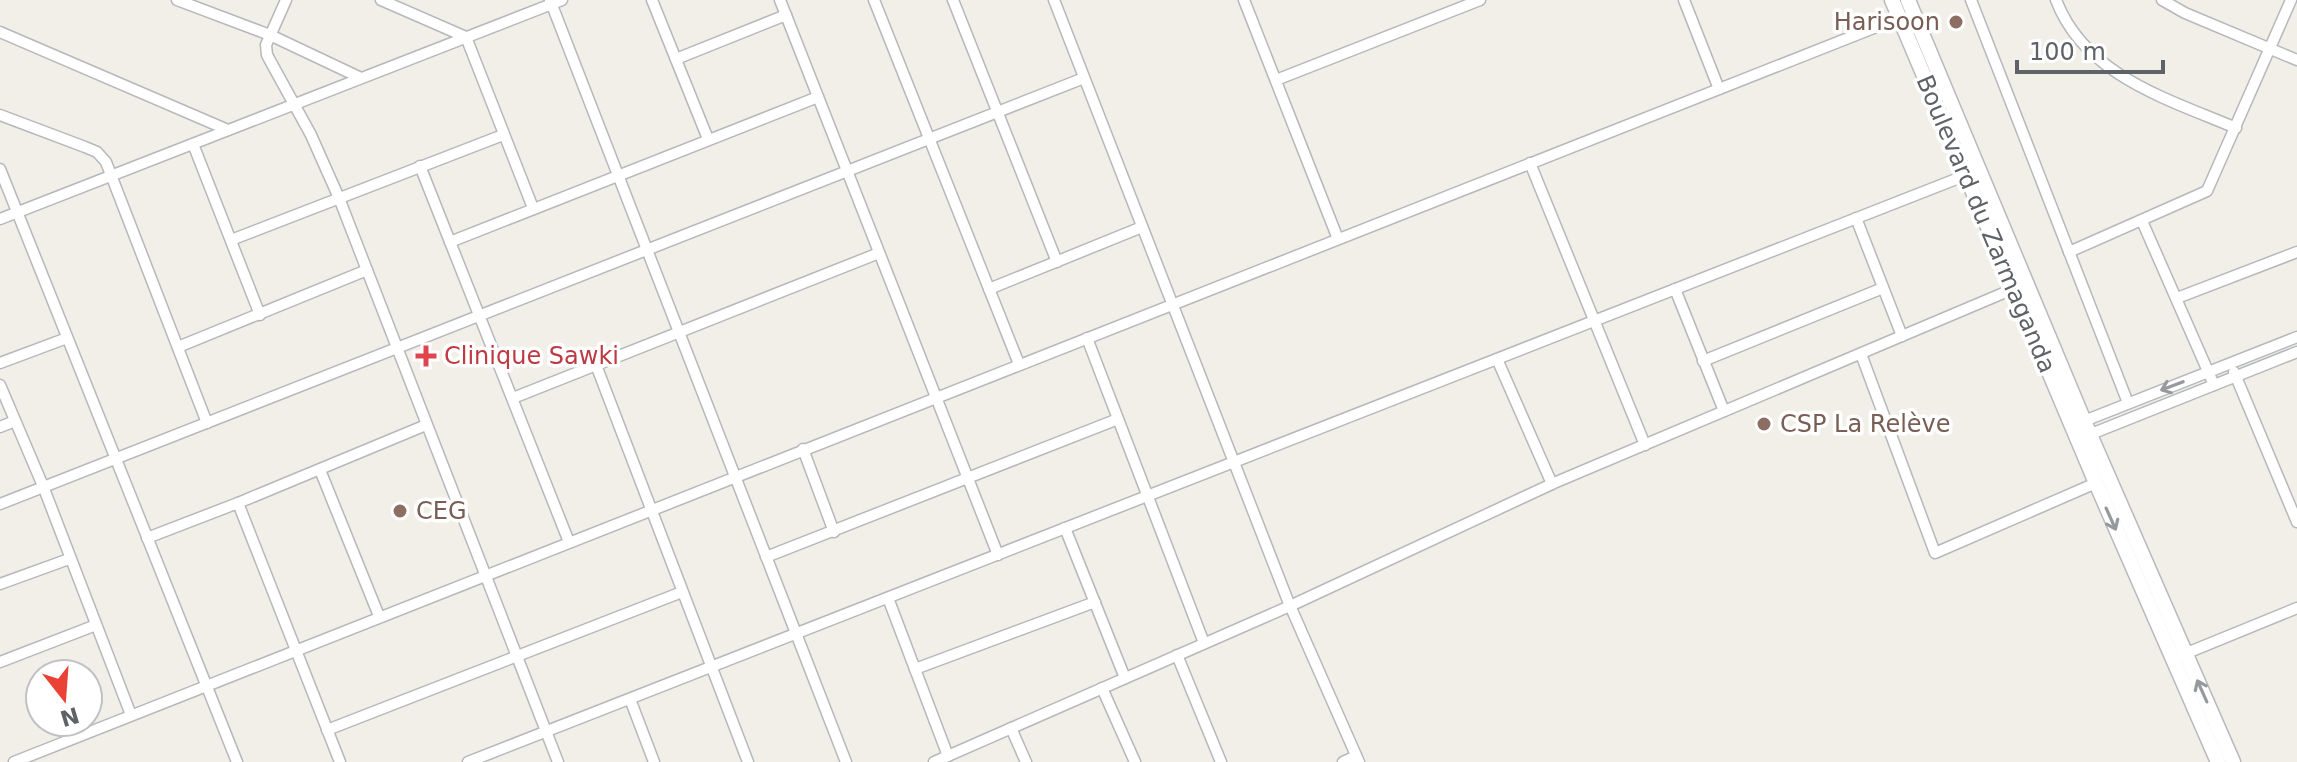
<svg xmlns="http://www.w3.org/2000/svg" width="2297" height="762" font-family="'DejaVu Sans',sans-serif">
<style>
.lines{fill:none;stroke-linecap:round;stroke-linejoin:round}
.street-casing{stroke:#b5b8bc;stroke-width:13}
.secondary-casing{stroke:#b6babf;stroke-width:17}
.street{stroke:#fff;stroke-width:10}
.secondary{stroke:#fff;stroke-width:14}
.oneway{stroke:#979a9d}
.education-dot{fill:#8d6e63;stroke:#fff;stroke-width:3}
.health-dot{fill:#e0444e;stroke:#fff;stroke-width:3}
.labels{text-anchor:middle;stroke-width:7;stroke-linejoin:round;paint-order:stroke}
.education-label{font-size:24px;fill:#785e54;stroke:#fff;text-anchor:start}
.street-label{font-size:24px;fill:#5f6368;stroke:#fff}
.health-label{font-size:24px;fill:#be3a42;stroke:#fff;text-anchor:start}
</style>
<rect width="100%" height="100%" fill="#f1efe8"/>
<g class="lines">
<defs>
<g id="street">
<polyline points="177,0 270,35 361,78"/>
<polyline points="286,0 266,45 267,55 311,135 339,198 558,762"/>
<polyline points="381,0 466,37 533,208"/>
<polyline points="550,0 846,762"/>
<polyline points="652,0 708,139"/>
<polyline points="780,0 998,555"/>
<polyline points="874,0 1019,364"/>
<polyline points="953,0 1057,262"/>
<polyline points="1054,0 1288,601 1359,762"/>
<polyline points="1244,0 1338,239"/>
<polyline points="1684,0 1719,89"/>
<polyline points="1971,0 2128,403"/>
<path d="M 2056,0 C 2085,76 2168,99 2236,128"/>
<polyline points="2162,0 2185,13 2297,60"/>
<polyline points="0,32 228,130"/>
<polyline points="676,59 786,15"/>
<polyline points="1276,80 1480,0"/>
<polyline points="0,115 85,147 97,152 106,162 207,423"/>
<polyline points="193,144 260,315"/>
<polyline points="1530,163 1645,445"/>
<polyline points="420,166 569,542"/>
<polyline points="0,169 237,762"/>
<polyline points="1856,218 1902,336"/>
<polyline points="0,219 562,0"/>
<polyline points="2142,221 2214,385"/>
<polyline points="231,240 503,135"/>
<polyline points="450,242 818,97"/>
<polyline points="2069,252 2207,191 2291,0"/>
<polyline points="989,289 1142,227"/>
<polyline points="1675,289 1724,411"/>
<polyline points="2177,298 2297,252"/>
<polyline points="1087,338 1204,643"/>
<polyline points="178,347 367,270"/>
<polyline points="1861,354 1935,553 2096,483"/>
<polyline points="1497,359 1552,484"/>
<polyline points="1703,361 1883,288"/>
<polyline points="0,363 67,338"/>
<polyline points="596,365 748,762"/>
<polyline points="2234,372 2297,522"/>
<polyline points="0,385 43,486 131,715"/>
<polyline points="513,398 879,253"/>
<polyline points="2079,423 2297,337"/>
<polyline points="0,427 15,421"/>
<polyline points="2086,436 2297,352"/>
<polyline points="803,449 834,532"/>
<polyline points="320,470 379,616"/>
<polyline points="238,503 340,762"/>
<polyline points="0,504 1084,78"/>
<polyline points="1065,528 1125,678"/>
<polyline points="147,538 238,503 426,425"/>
<polyline points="766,557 1118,419"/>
<polyline points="0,584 69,559"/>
<polyline points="888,598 948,756"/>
<polyline points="1177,655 1221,762"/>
<polyline points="2182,655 2297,608"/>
<polyline points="0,662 96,625"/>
<polyline points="915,669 1095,602"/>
<polyline points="1102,688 1135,762"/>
<polyline points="630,699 654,762"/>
<polyline points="1011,728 1026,762"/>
<polyline points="327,730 682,592"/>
<polyline points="14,762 1899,18"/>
<polyline points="468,762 1964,176"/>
<polyline points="934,762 1290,606 1554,483 2013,289"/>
<polyline points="1343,762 1356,756"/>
</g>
<g id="secondary">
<polyline points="1892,0 2096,483 2218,762"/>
<polyline points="1908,0 2084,421 2233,762"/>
</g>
</defs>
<use href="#street" class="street-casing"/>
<use href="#secondary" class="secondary-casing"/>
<use href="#street" class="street"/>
<use href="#secondary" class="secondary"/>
</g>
<defs><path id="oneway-shaft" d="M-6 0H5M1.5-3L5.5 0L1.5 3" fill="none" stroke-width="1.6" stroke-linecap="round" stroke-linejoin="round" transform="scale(2)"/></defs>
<g class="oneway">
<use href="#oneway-shaft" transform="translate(2172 386) rotate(159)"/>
<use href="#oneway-shaft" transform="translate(2111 519) rotate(66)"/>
<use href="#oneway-shaft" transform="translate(2202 691) rotate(-114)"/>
</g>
<g class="education-dot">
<circle cx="1956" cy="22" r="8"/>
<circle cx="1764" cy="424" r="8"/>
<circle cx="400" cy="511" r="8"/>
</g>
<path class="health-dot" d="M422 344h8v8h8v8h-8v8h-8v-8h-8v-8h8z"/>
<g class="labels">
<g class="education-label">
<text x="1940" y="30" text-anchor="end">Harisoon</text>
<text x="1780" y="432">CSP La Relève</text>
<text x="416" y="519">CEG</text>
</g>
<g class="street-label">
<text transform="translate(1986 224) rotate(67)" y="8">Boulevard du Zarmaganda</text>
</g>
<g class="health-label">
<text x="444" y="364">Clinique Sawki</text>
</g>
</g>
<g transform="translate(64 698) rotate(163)"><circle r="38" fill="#ffffff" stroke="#bfc1c3" stroke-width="2"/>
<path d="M0-6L14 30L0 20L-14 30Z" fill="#ea4335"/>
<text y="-12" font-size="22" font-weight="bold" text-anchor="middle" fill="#5f6368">N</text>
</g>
<path d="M2017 60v12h146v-12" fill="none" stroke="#5f6368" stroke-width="4"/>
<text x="2029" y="60" font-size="24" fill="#5f6368" stroke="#ffffff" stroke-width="6" paint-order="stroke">100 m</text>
</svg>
